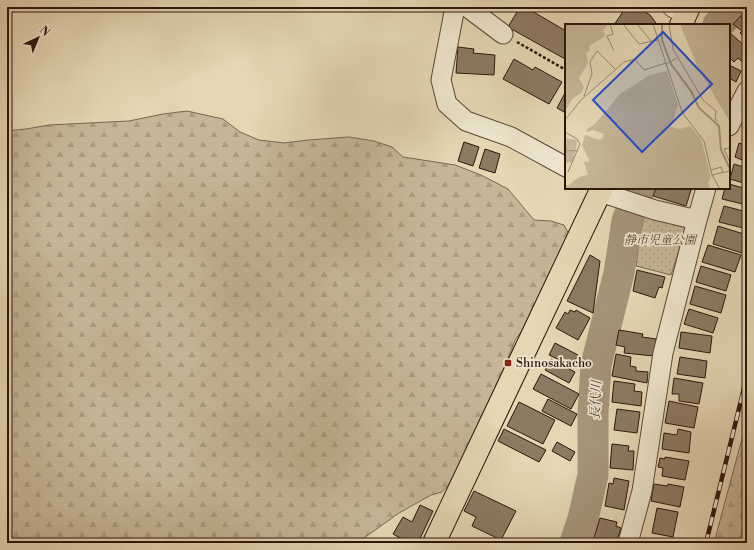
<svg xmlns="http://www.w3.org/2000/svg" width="754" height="550" font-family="'Libre Bodoni','Noto Serif JP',serif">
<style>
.forest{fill:url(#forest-firs);stroke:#796652}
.park{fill:url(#park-dots);stroke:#796652}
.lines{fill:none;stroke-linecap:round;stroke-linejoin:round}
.river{stroke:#a6957b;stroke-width:31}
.building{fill:#8c7a64;stroke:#2c150d}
.minor-casing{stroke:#5a4637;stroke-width:21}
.major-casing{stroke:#2c150d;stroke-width:24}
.path{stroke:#2c150d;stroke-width:2.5;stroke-dasharray:3 2;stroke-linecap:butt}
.minor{stroke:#eee5ce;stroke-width:19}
.major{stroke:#e5d7b4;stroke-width:22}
.rail-casing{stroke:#2c150d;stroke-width:4.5}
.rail{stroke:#eee5ce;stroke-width:3;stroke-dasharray:9;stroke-linecap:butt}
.poi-dot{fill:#8f2418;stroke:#eee5ce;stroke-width:1.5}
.labels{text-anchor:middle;stroke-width:3.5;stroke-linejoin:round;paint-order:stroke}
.park-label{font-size:12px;font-style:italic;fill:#5a4537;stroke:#eee5ce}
.poi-label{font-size:12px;fill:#2c150d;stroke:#eee5ce;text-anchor:start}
.water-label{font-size:13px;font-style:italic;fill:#5d4839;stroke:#eee5ce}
.inset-river{fill:none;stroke:#a6957b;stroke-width:2}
.inset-road{fill:none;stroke:#9b8971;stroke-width:1}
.view{fill:#1d4ed8;fill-opacity:0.15;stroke:#1d4ed8;stroke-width:2}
.inset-edge{fill:none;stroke:#2c150d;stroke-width:2}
</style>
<defs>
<pattern id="forest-firs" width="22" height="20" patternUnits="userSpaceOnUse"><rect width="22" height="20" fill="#c6b698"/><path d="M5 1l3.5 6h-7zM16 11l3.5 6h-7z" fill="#aa9c82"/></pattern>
<pattern id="park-dots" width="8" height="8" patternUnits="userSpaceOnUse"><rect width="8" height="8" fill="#c6b698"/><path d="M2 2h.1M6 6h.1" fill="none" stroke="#aa9c82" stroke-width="1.8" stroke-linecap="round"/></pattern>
</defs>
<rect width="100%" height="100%" fill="#e5d7b4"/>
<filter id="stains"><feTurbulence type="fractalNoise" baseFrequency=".005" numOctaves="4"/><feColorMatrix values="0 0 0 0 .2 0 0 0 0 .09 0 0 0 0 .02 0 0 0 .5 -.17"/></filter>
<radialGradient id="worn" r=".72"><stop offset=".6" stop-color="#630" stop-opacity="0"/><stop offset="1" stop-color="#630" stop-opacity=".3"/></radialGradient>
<g class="forest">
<polygon points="187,111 223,119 240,132 259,140 284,143 308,140 349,137 374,141 392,147 403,157 455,165 481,175 508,189 534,220 551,221 564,225 570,236 528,323 515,340 488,410 450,483 442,492 431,495 399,513 357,543 7,543 7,131 26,129 49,125 129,121 163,114"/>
<polygon points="747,420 747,543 714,543"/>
</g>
<polygon class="park" points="645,214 687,225 671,275 636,266 640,234"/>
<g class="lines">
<g class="river">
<polyline points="718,25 735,7"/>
<polyline points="575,543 583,519 593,475 593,413 596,365 619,273 627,221 640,188"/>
</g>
</g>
<g class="building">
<polygon points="520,7 525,7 566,31 566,57 565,59 508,27"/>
<polygon points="626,7 632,7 635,10 642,10 650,15 656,23 656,25 614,25"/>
<polygon points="742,15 747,19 747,40 740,33 742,31 733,24"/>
<polygon points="729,32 747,48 747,61 745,64 738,58 734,62 729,57"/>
<polygon points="458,47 474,49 473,53 495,55 494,75 456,73"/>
<polygon points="514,59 533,70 535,67 562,82 549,104 503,79"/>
<polygon points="729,65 741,71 736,82 731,79 729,83"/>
<polygon points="566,91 566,113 557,108"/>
<polygon points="464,142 479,147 473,166 458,161"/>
<polygon points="739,143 747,146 747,162 735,157"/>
<polygon points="485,149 500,154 495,173 479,168"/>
<polygon points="734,164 747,168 747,184 730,179"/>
<polygon points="729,184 747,189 747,205 722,199 725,188 729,188"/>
<polygon points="656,188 684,188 691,190 686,206 653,196"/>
<polygon points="724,206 747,212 747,229 719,222"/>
<polygon points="718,226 747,235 742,253 713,244"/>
<polygon points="708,245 741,255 735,272 702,262"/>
<polygon points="590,255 600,261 593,313 567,301"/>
<polygon points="701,266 731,275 726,291 696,282"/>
<polygon points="637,270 665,277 662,288 659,287 655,298 633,291"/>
<polygon points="695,286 726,295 721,313 690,304"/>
<polygon points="689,309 718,318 713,333 684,324"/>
<polygon points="570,310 575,312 576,310 590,318 578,340 556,328 565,312 568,314"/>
<polygon points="619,330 643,334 642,337 656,339 654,356 624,353 625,347 616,345"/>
<polygon points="681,332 712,336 710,353 679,348"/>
<polygon points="555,343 578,355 572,366 549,355"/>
<polygon points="616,354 631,357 630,366 636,367 636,371 648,372 647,383 612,376"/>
<polygon points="680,357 707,361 705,378 677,374"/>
<polygon points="551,359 575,372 569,383 545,370"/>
<polygon points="541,374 579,394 571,409 533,389"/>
<polygon points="674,378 703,383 699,404 679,401 679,394 672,394"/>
<polygon points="614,381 635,384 634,391 642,392 641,406 612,402"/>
<polygon points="548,399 577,414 571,426 542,411"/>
<polygon points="669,401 698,407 694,428 665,423"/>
<polygon points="519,402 555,420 543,444 507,426"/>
<polygon points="617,409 640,412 637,433 614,430"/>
<polygon points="504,429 546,450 539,462 498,441"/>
<polygon points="678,429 691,432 689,453 662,449 664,433 677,435"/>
<polygon points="557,442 575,452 570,461 552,451"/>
<polygon points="612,444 629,446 628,451 634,451 633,470 610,468"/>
<polygon points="665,457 689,461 685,480 662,476 663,468 658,467 660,458 665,459"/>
<polygon points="614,478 629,481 624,510 605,506 609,483 613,484"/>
<polygon points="654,484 667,486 668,484 684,487 680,507 651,501"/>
<polygon points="474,491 516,511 501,540 472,526 476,517 464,511"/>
<polygon points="420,505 433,511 418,543 409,543 393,534 403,517 412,522"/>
<polygon points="657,508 678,512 673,537 652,533"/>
<polygon points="600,518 617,522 616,526 621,528 616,543 598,543 593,541"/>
<polygon points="359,539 377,543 358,543"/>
</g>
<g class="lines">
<defs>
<g id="minor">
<polyline points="455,7 441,80 447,104 466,121 511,137 566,167"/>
<polyline points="467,7 503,34"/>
<polyline points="672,7 686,15"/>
<polyline points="729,126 747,91"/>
<polyline points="600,192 655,210 697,220"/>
<polyline points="628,543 642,491 663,353 697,220 706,188"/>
</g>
<g id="major">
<polyline points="681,25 689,7"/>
<polyline points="434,543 602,188"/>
</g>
</defs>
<use href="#minor" class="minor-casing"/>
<use href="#major" class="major-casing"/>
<polyline class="path" points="517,42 566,70"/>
<use href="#minor" class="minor"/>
<use href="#major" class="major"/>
<defs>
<polyline id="rail" points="706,543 747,376"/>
</defs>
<use href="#rail" class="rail-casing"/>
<use href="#rail" class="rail"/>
</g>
<rect class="poi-dot" x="504" y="359" width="8" height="8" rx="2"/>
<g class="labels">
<g class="park-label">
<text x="660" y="244">静市児童公園</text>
</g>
<g class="poi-label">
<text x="516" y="367">Shinosakacho</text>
</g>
<g class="water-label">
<text transform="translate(595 400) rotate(-88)" y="5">長代川</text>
</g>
</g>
<g transform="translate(565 24)">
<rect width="165" height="165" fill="#e5d7b4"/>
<path d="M 0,0 L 43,0 L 38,6 L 40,12 L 24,22 L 25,26 L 21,29 L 23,39 L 14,54 L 19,63 L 16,69 L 7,75 L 0,87 ZM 115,0 L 165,0 L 165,98 L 133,44 ZM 102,47 L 113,81 L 106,103 L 115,105 L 125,102 L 136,115 L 146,153 L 143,159 L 145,165 L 0,165 L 0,161 L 4,161 L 14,153 L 30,149 L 17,121 L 20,111 L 34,116 L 37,115 L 39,110 L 28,106 L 21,108 L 22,105 L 30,100 L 55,70 L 85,51 Z" fill="#c6b698"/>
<path d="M 0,114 L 12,116 L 11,126 L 0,125 ZM 0,126 L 10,127 L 8,138 L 1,139 L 0,144 ZM 26,137 L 30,149 L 23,151 L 19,138 Z" fill="#c6b698"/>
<path class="inset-river" d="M 97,0 L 97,16 L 106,40 L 126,67 L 134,84 L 154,102 L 156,126 L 165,145"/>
<path class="inset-road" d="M 45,0 L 48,10 L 42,12 L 49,27M 58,0 L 74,20 L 93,16M 72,0 L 87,18M 88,0 L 117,88 L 139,117 L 147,151 L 155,165M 104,0 L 108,25 L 138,76 L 151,87 L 150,95 L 153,97M 101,40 L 112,34M 19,72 L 27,50 L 25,38 L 32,27 L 51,46M 0,96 L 16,76 L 59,38 L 70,35 L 79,46 L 101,39M 0,108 L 12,115 L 15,120 L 3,148M 165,124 L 159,125 L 165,139M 0,126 L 12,127M 146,146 L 156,143 L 158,149M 147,151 L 165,147"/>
<path class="view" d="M 98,8 L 147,60 L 77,128 L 28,76 Z"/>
<rect width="165" height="165" class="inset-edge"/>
</g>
<rect width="754" height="550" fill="none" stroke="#e5d7b4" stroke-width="24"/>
<rect x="8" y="8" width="738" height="534" fill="none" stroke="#2c150d" stroke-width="2"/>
<rect x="12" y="12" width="730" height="526" fill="none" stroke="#2c150d"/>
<g transform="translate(38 38) rotate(44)" stroke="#eee5ce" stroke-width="3" paint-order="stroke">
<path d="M0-3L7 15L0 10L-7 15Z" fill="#2c150d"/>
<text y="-6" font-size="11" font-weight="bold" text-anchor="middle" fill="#2c150d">N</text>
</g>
<rect width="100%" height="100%" filter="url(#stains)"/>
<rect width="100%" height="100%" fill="url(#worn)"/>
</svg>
